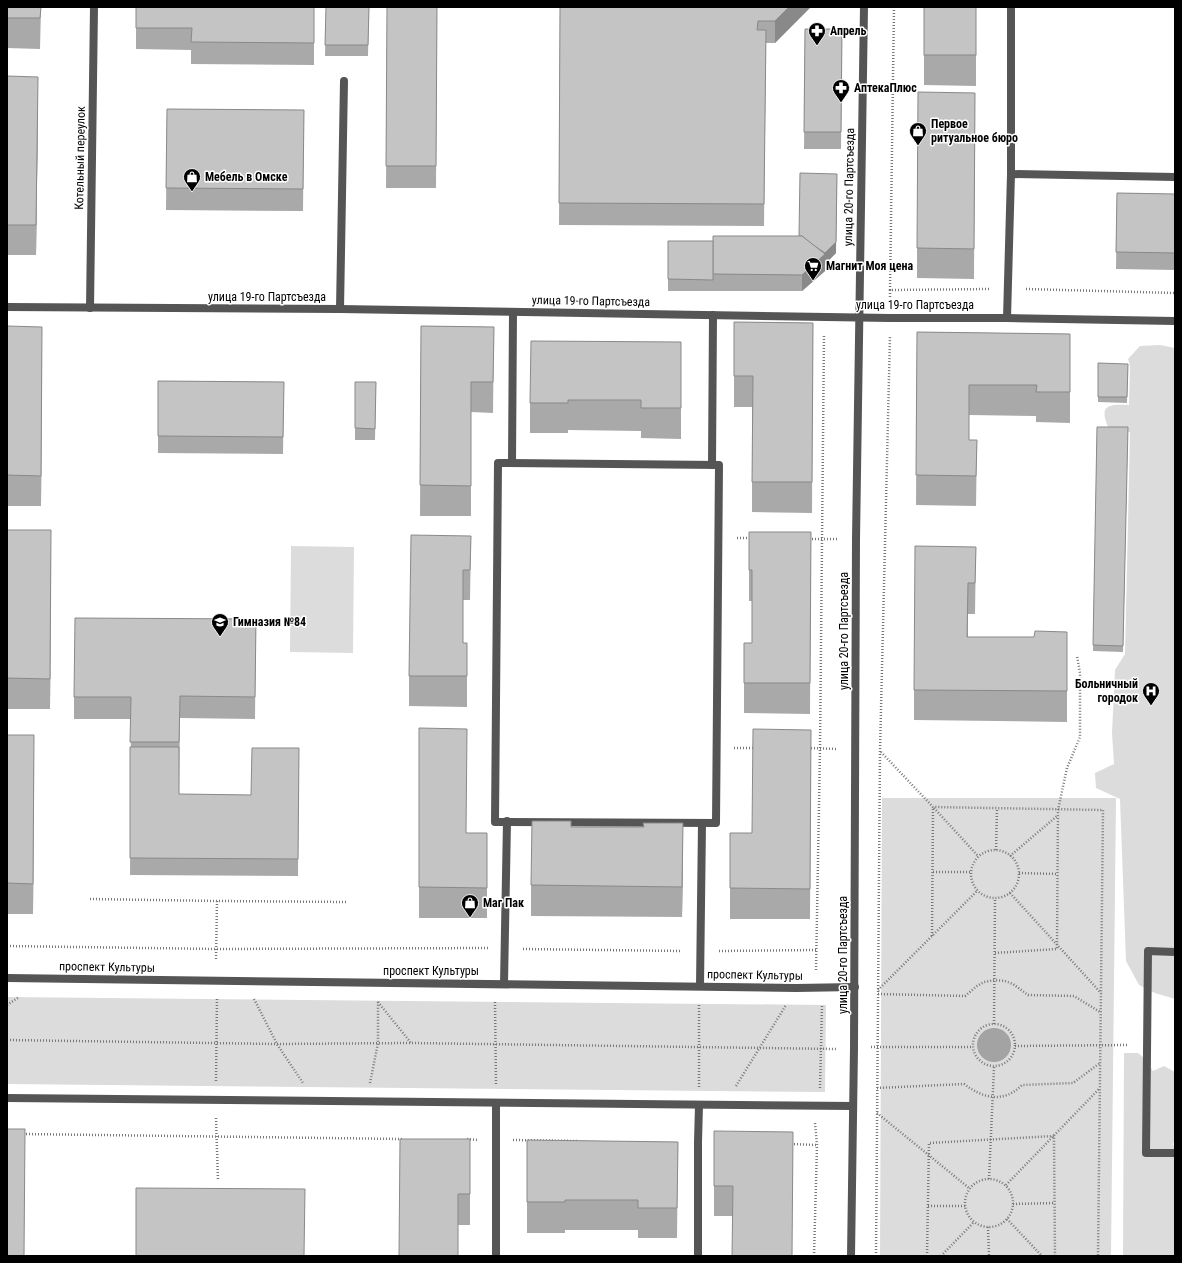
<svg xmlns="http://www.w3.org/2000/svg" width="1182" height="1263" font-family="'Roboto Condensed',sans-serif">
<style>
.green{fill:#dcdcdc}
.water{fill:#a3a3a3}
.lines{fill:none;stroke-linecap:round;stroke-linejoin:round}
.path{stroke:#777;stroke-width:2.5;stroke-dasharray:1 2;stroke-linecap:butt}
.service{stroke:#555;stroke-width:8}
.minor{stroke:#555;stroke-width:8}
.wall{fill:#a9a9a9}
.shaded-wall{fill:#898989}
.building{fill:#c4c4c4;stroke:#898989}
.labels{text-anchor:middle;stroke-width:3;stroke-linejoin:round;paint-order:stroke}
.poi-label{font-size:12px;font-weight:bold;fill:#000;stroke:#fff;text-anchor:start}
.street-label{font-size:12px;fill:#000;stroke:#fff}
</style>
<rect width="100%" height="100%" fill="#fff"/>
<g class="green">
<path d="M 1160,345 L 1175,348 L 1175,999 L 1155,993 L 1139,985 L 1126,961 L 1120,799 L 1096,788 L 1095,773 L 1114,764 L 1112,733 L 1115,670 L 1125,654 L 1130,432 L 1109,429 C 1098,405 1108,404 1129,405 L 1130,366 L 1128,359 L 1140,346 Z"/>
<polygon points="291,546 354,547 353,653 290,652"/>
<polygon points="882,798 1116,798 1111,1256 880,1256"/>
<polygon points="7,997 826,1005 825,1092 7,1084"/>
<polygon points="1124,1053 1138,1053 1145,1059 1153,1071 1164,1066 1175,1072 1175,1141 1173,1144 1175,1147 1175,1256 1123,1256"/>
</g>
<circle class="water" cx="994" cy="1045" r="17"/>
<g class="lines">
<g class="path">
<polyline points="894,7 890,290 991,289"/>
<polyline points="1026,289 1175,293"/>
<polyline points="890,290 890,299"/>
<polyline points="737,538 752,538"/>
<polyline points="809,539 838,539"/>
<polyline points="734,748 755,748"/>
<polyline points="808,748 837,749"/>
<polyline points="881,752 933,807 1103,810 1098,1256"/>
<polyline points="934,808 978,856"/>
<circle cx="995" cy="874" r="24"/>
<polyline points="996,850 997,808"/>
<polyline points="1010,856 1057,816"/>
<polyline points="933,872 971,872"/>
<polyline points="1019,873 1058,874"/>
<polyline points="1010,893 1101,993"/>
<polyline points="90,899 217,901"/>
<polyline points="932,936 933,807"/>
<polyline points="7,946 216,949 488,948"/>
<polyline points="523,949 682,951"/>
<polyline points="719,951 816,950"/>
<polyline points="995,953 1057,949 1058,810 1067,768 1080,737 1080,673 1077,656"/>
<polyline points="216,959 217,901 348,902"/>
<polyline points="816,970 820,749 824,335"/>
<polyline points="878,990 977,891"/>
<polyline points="878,994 965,996 977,986 984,982 995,980 1005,981 1013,984 1028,995 1074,996 1100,1012"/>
<polyline points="254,999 277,1044 303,1083"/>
<polyline points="378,1002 411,1043"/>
<polyline points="495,1002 496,1085"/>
<polyline points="7,1005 19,997"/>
<polyline points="994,1024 995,898"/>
<circle cx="994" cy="1045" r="21"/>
<polyline points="7,1040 277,1044 411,1043 836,1049"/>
<polyline points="1015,1046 1129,1045"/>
<polyline points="871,1047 973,1047"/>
<polyline points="216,1081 217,998"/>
<polyline points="370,1083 378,1043 378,1001"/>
<polyline points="736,1086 786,1005"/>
<polyline points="699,1087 699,1004"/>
<polyline points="820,1088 822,1005"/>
<path d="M 877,1088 L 964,1084 C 984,1099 1004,1103 1022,1085 L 1073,1083 L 1100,1063"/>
<polyline points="877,1113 969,1188"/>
<polyline points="216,1118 218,1181"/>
<polyline points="23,1134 402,1139"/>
<polyline points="467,1139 478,1140"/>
<polyline points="513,1140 578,1141"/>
<polyline points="791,1144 816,1145"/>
<circle cx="989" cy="1203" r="24"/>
<polyline points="989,1179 994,1067"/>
<polyline points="1006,1185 1099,1089"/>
<polyline points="1013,1204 1055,1203"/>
<polyline points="928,1206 965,1206"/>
<polyline points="1007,1219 1042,1256"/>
<polyline points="988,1227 989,1256"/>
<polyline points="814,1256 817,1145 815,1123"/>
<polyline points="876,1256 880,751 890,336"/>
<polyline points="927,1256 929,1143 1054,1136 1055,1256"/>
<polyline points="941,1256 974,1222"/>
</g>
<g class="service">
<polyline points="1011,174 1175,177"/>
<polyline points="340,309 344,81"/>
<polyline points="1007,318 1011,174 1011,7"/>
<polygon points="498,463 719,465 716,823 495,822"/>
<polyline points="512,463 513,312"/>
<polyline points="712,465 713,315"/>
<polyline points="1175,952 1148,951 1146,1153 1175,1153"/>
<polyline points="504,984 507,821"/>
<polyline points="700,986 702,823"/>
<polyline points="496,1103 496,1256"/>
<polyline points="698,1256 698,1142 699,1105"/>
</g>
<g class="minor">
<polyline points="7,307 340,309 890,318 1007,318 1175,321"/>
<polyline points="90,308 94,7"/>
<polyline points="7,978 796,988 855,987"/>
<polyline points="7,1098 853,1106"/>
<polyline points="851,1256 854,1048 856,539 864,7"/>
</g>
</g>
<g class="wall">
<polygon points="7,7 41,7 40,49 7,48"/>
<polygon points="136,7 314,7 314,65 191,64 191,50 136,49"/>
<polygon points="326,7 369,7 368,56 325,56"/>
<polygon points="387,7 437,7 436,188 386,188"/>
<polygon points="560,7 810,7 775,43 766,43 764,226 559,225"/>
<polygon points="924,7 976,7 976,86 924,85"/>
<polygon points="805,29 842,29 841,149 804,149"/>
<polygon points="7,76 38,107 36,255 7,255"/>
<polygon points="975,93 974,279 917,278 917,248"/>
<polygon points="167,109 304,110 303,211 166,210"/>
<polygon points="1117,193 1175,194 1175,270 1116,269"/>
<polygon points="799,236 836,253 825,264 825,271 802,291 668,291 668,241 713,241"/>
<polygon points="734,322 813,323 812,513 752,512 752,407 734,407"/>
<polygon points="7,326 42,357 41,506 7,506"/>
<polygon points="421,326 494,327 493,413 471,412 471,516 420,516"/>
<polygon points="917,332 1070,334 1070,423 1036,422 1036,416 969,415 969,440 977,440 976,506 916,505"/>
<polygon points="681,342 681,439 641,438 641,431 568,430 568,433 530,433 530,403"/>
<polygon points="1128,364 1127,403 1098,402 1098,397"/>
<polygon points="158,381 284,382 283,454 158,453"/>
<polygon points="355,382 376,382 375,440 355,440"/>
<polygon points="1097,427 1128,427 1123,652 1093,651"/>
<polygon points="7,530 51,561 50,709 7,709"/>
<polygon points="749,532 811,532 810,714 744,713 744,683 752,643 752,601 749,601"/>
<polygon points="471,536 470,600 463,600 463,643 467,643 467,707 409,706 409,676"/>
<polygon points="976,547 975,614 968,614 968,637 1067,662 1067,722 914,720 914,690"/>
<polygon points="256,619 255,719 180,718 179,794 251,795 299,748 298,876 130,875 131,719 74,719 74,697"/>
<polygon points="811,730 810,919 730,919 730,833 752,833"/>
<polygon points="7,735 34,766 33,914 7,914"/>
<polygon points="571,827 683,854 682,917 531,916 531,885"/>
<polygon points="466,833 487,833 487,918 419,918 419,887"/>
<polygon points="714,1131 793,1163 732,1216 714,1216"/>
<polygon points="470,1139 470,1225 458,1225 458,1256 399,1256"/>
<polygon points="527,1140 678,1142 677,1238 638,1238 638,1230 565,1230 565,1233 527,1233"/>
</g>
<g class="shaded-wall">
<polygon points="789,7 810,7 810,8 775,43 775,21"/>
<polygon points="38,77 38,107 36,255 36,225"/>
<polygon points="837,174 836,253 825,264 825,253"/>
<polygon points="825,254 825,271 802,291 802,275"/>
<polygon points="42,327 42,357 41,506 41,476"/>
<polygon points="51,530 51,561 50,709 50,679"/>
<polygon points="34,735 34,766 33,914 33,884"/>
<polygon points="683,823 683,854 682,917 682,887"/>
</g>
<g class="building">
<polygon points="7,7 41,7 40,18 7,18"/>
<polygon points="136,7 314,7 314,43 191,42 192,28 136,28"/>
<polygon points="326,7 369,7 368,45 325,45"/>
<polygon points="387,7 437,7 436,166 386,166"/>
<polygon points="560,7 789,7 775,21 758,21 757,30 766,30 764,204 559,203"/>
<rect x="924" y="7" width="52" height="48"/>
<polygon points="805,29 842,29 841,132 804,132"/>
<polygon points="7,76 38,77 36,225 7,225"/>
<polygon points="918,92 975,93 974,249 917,248"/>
<polygon points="167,109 304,110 303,189 166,188"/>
<polygon points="800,173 837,174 836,242 825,253 813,245 802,236 799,236"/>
<polygon points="1117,193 1175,194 1175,253 1116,252"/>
<polygon points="713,236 802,236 825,254 802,275 713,274"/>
<polygon points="668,241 713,241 713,280 668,279"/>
<polygon points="734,322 813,323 812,482 752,482 753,376 734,376"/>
<polygon points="7,326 42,327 41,476 7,475"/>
<polygon points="421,326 494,327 493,382 471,382 471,486 420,485"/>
<polygon points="917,332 1070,334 1070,392 1036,392 1037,385 969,385 969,440 977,440 976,476 916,475"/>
<polygon points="531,341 681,342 681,408 641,408 641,400 568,400 568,403 530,403"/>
<polygon points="1098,363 1128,364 1127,397 1098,397"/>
<polygon points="158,381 284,382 283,437 158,436"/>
<polygon points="355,382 376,382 375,429 355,428"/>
<polygon points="1097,427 1128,427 1123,646 1093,645"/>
<polygon points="7,530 51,530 50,679 7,678"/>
<polygon points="749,532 811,532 810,683 744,683 744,643 752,643 752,570 749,570"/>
<polygon points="411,535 471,536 470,570 463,570 463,643 467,643 467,676 409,676"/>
<polygon points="915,546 976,547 975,583 968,583 967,637 1034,637 1035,631 1067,632 1067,691 914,690"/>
<polygon points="75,618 256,619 255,697 180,696 179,742 130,742 131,697 74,697"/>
<polygon points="419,728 467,729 466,833 487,833 487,888 419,887"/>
<polygon points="753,729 811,730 810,889 730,888 730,833 752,833"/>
<polygon points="7,735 34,735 33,884 7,883"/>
<polygon points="130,747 179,747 179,794 251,795 252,748 299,748 298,859 130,858"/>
<polygon points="532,821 571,821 571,827 644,827 643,823 683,823 682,887 531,885"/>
<polygon points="7,1129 25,1129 24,1256 7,1256"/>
<polygon points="714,1131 793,1132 792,1256 732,1256 733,1186 714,1186"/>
<polygon points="400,1139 470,1139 470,1194 458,1194 458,1256 399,1256"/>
<polygon points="527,1140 678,1142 677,1208 638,1208 638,1200 565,1200 565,1202 527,1202"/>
<polygon points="136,1188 305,1189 304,1256 136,1256"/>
</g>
<defs>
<symbol id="pharmacy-pin" viewBox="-11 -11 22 30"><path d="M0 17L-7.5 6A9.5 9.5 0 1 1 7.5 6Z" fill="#000" stroke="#fff"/><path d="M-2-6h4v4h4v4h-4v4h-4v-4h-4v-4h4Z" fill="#fff"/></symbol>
<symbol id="shop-pin" viewBox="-11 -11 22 30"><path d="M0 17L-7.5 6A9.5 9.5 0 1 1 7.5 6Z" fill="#000" stroke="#fff"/><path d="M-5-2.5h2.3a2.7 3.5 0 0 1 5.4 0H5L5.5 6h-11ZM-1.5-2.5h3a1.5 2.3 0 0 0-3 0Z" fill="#fff"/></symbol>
<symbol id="supermarket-pin" viewBox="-11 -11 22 30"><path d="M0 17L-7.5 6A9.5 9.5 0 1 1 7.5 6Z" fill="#000" stroke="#fff"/><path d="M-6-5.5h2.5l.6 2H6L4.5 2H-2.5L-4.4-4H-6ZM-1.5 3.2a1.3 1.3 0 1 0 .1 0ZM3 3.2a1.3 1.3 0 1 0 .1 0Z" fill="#fff"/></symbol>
<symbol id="school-pin" viewBox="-11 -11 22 30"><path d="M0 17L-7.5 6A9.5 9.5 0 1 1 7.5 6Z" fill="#000" stroke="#fff"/><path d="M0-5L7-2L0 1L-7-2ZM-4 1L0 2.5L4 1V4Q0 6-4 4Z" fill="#fff"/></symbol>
<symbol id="hospital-pin" viewBox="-11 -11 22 30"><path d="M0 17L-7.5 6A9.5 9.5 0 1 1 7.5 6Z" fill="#000" stroke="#fff"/><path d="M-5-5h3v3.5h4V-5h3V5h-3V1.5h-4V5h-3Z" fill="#fff"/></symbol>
</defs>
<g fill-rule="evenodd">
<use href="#pharmacy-pin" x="807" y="21" width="20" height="27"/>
<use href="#pharmacy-pin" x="831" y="78" width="20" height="27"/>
<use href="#shop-pin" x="908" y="121" width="20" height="27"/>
<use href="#shop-pin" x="182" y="167" width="20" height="27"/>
<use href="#supermarket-pin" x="803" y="256" width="20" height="27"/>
<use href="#school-pin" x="210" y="612" width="20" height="27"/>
<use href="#hospital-pin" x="1141" y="681" width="20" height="27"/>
<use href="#shop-pin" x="460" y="893" width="20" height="27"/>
</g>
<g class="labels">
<g class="poi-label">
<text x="830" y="35">Апрель</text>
<text x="854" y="92">АптекаПлюс</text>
<text x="931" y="128">Первое<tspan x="931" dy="14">ритуальное бюро</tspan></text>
<text x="205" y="181">Мебель в Омске</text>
<text x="826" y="270">Магнит Моя цена</text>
<text x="233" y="626">Гимназия №84</text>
<text x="1138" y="688" text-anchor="end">Больничный<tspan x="1138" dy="14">городок</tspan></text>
<text x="483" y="907">Маг Пак</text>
</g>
<g class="street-label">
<text transform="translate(80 158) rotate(-89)" y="4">Котельный переулок</text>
<text transform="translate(849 187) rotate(-89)" y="4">улица 20-го Партсъезда</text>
<text x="267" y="301">улица 19-го Партсъезда</text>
<text transform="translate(591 301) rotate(1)" y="4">улица 19-го Партсъезда</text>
<text x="915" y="309">улица 19-го Партсъезда</text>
<text transform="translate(844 631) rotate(-90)" y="4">улица 20-го Партсъезда</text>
<text transform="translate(843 955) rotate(-90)" y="4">улица 20-го Партсъезда</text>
<text transform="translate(107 967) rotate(1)" y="4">проспект Культуры</text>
<text x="431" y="975">проспект Культуры</text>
<text transform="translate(755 975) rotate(1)" y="4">проспект Культуры</text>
</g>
</g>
<rect width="1182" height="1263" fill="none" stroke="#000000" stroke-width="16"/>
</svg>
